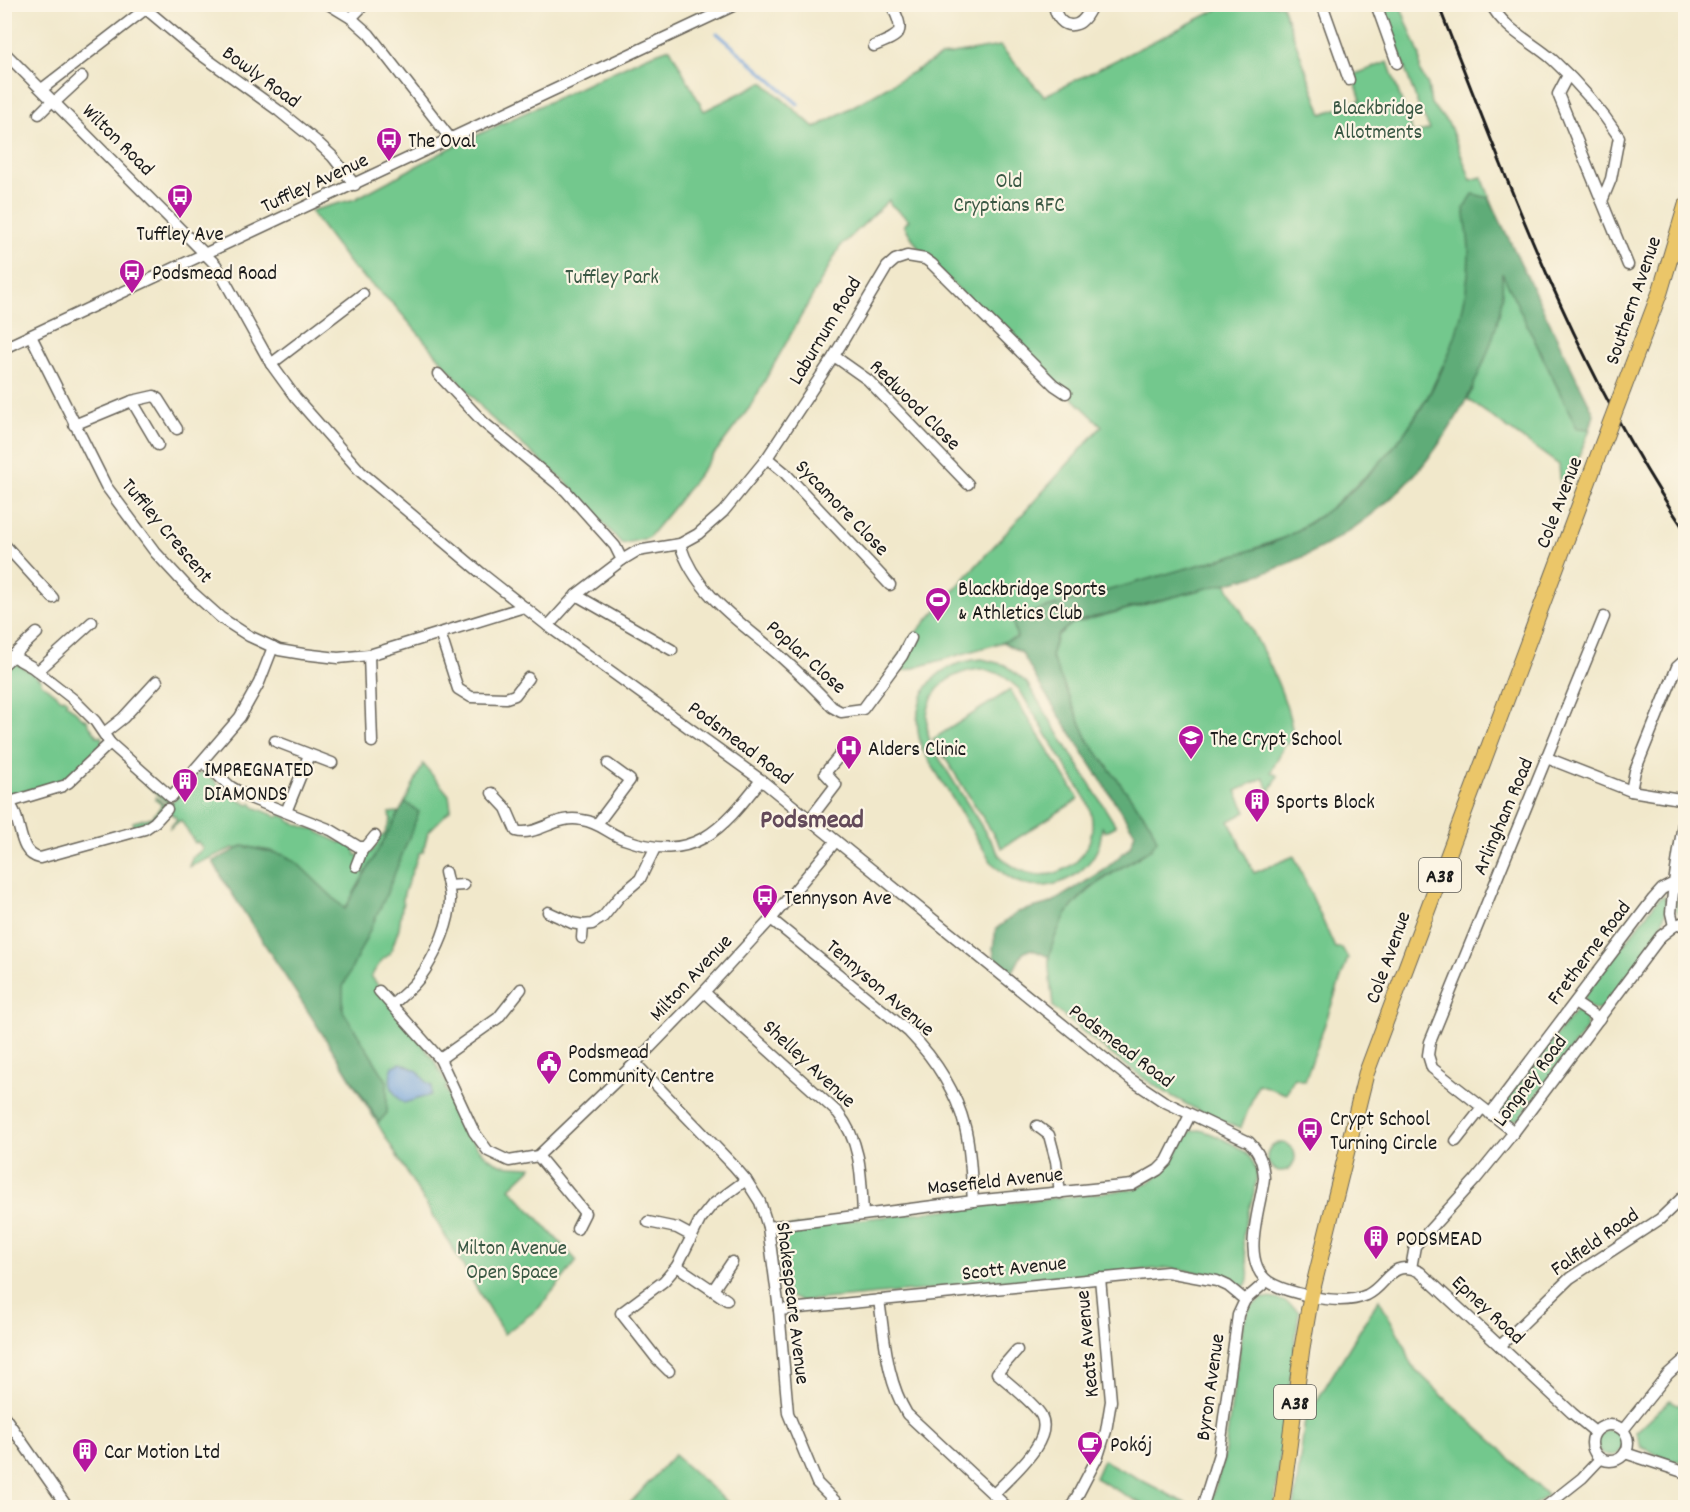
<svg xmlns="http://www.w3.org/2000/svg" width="1690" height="1512" font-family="Dekko,sans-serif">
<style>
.green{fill:#73c88d;stroke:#487254;stroke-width:1.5;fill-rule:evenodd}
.forest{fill:#5eac78;stroke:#3d644a;stroke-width:1.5}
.water{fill:#6fa1da;stroke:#465e7b;stroke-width:1.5}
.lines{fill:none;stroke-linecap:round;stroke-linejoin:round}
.stream{stroke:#6fa1da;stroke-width:3}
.minor-casing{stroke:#676359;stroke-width:13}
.highway-casing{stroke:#676359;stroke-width:17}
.minor{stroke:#fff;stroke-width:10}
.highway{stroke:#ebc669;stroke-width:15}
.rail{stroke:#1c1c1c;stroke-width:3}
.highway-bridge-casing{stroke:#676359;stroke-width:17;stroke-linecap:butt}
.highway-bridge{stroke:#ebc669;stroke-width:15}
.labels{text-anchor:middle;stroke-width:4.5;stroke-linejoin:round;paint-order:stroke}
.shield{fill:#fcf5e5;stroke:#5f5d58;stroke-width:1.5}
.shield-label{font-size:20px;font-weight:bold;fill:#1c1c1c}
.street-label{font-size:21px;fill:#1c1c1c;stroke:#fcf5e5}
.park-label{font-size:21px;fill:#3a5844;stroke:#fcf5e5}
.poi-label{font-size:21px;fill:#1c1c1c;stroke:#fcf5e5;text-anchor:start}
.district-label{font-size:27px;font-weight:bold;fill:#634a5a;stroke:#fcf5e5}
</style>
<rect width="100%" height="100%" fill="#fcf5e5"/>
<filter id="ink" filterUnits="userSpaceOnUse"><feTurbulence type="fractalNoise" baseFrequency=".0167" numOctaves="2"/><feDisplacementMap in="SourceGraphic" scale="12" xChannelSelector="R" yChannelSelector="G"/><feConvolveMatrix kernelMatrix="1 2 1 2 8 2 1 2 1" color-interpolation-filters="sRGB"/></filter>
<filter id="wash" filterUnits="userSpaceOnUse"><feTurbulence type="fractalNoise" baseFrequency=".008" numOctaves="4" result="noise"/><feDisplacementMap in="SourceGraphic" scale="24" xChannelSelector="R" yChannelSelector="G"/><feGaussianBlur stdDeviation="1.35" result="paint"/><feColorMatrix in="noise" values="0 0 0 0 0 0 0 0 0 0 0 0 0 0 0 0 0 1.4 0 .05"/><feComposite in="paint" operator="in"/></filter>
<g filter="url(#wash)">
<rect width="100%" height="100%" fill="#f1e8cb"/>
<g class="green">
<polygon points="1226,5 1282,5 1322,114 1361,100 1353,75 1388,62 1413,134 1430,129 1419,108 1383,5 1400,5 1420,56 1420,72 1428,85 1431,104 1449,124 1471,180 1482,177 1577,427 1590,429 1575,467 1561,490 1559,465 1467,399 1473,389 1443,365 1428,396 1404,434 1381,462 1327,511 1288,536 1248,551 1012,618 1017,638 904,671 890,670 911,638 1102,426 932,264 919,249 904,225 909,220 890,204 889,200 840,247 750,407 677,503 648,538 622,544 570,486 489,416 394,305 352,267 310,211 355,199 456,145 647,56 670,48 704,111 763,82 815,128 941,56 1000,46 1044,96"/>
<path d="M 1226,583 C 1251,630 1289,689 1294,742 L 1285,744 L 1271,772 L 1278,776 L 1270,791 L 1263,778 L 1236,791 L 1246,812 L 1229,821 L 1254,873 L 1294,856 L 1335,948 L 1342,948 L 1348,958 L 1305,1081 L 1294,1078 L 1286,1094 L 1258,1084 L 1241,1128 C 1166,1103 1113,1056 1053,1007 C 1052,991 1048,972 1049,956 C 1056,901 1110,876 1151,849 L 1150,823 L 1089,742 L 1051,656 L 1057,636 L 1072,624 Z"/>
<path d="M 982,659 L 1005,665 L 1027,683 L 1116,826 L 1105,832 L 1102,827 C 1101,834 1101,843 1097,850 C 1082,881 1041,897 1010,878 C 1003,874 998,868 992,863 L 922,749 C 907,700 930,663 982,659 ZM 981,669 L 1001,674 L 1019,689 L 1087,801 C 1111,858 1045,901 1000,856 L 931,745 C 918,704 938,673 981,669 Z"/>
<polygon points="14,664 18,664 41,680 41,683 62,699 64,698 67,700 66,703 85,720 87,719 88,724 98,737 101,736 103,746 100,749 97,748 68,780 38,790 36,788 16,794 13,798 5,792 5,672"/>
<polygon points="1010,690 1079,799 1002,848 933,739"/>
<path d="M 423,764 L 449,795 L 451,809 L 428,832 L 423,852 L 419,853 L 404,893 L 399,928 L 390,954 L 382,960 L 371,976 L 434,1060 L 448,1086 L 445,1088 C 459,1114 472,1157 504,1165 C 513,1167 523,1166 532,1167 L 510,1188 L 577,1261 L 539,1308 L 504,1334 L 308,1008 Z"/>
<path d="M 136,771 L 171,803 L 198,774 L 203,772 L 212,779 L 216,780 L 215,782 L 228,793 L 231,793 L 234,798 L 249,805 L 251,803 L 254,807 L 278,817 L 281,815 L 288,818 L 289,821 L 313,830 L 316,828 L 318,832 L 341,843 L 343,841 L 355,849 L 356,855 C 371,858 375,849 380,837 L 384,835 L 391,820 L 389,813 L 400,812 L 345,909 L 290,858 L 271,851 L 243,846 L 237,849 L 233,848 L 189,867 L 192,858 L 203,849 L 198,842 L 195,843 L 181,820 L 169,829 L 177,819 L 165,807 L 153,819 L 134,829 L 133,822 L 152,817 L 162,805 L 155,799 L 156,797 L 167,807 L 169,805 L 134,773 Z"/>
<polygon points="1685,827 1685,915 1682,916 1675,909"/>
<path d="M 1665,896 C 1676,923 1620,985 1603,1007 L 1594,1010 L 1585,1004 L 1584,996 L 1660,897 Z"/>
<polygon points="1576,1010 1585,1016 1587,1028 1519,1119 1507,1121 1499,1115 1501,1106"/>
<path d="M 1199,1130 C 1210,1132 1219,1137 1229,1142 C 1280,1167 1245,1198 1243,1238 C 1242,1253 1255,1276 1244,1287 L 1222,1276 L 1167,1268 L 802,1301 C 799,1300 796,1300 793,1298 C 776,1286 773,1240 790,1227 L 1136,1189 C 1167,1174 1170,1162 1188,1134 L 1191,1131 Z"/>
<circle cx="1281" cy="1157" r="14"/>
<path d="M 1263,1298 C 1278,1298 1289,1301 1299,1312 L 1274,1507 L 1209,1508 L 1224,1457 L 1243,1324 L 1250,1307 Z"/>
<polygon points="1379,1299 1406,1348 1411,1365 1450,1403 1498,1446 1516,1466 1547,1495 1531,1507 1294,1507 1305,1420"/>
<polygon points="1670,1400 1685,1408 1685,1461 1670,1461 1641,1447 1636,1432"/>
<circle cx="1610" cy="1443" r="13"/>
<polygon points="674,1455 733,1507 634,1507 630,1503"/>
<polygon points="1103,1460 1183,1502 1193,1507 1147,1507 1095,1478"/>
</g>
<g class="forest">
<path d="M 1473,194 L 1489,198 L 1594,414 L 1590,429 L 1577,428 L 1502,273 C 1502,280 1503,288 1502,296 C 1498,336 1476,384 1456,418 C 1413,491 1349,541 1270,571 C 1247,579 1223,584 1199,590 C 1157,601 1114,612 1072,623 L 1057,636 L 1051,656 L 1089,742 L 1150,823 L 1157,840 L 1151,849 C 1101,881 1064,894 1049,957 L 1031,949 L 1023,953 L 1011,975 L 995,961 L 993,948 L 996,929 L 1018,912 L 1051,903 L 1103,871 L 1130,847 L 1135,833 L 1041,687 L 1022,653 L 1002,642 L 1017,638 L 1012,618 C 1073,600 1134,583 1195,566 C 1226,557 1261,550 1290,535 C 1388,480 1471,365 1469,248 C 1468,235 1466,221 1464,208 Z"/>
<polygon points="405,802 419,812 385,898 343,987 343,1011 387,1081 387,1113 379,1122 224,881 213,861 243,846 284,855 297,863 345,909"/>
</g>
<path class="water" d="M 401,1063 L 418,1071 L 426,1082 L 432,1086 L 431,1095 L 404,1103 C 391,1093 387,1082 393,1066 Z"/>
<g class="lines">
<polyline class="stream" points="717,33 798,104"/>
</g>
</g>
<g filter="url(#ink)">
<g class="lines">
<defs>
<g id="minor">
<polyline points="140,4 196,51 279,111 316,141 332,156 355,185"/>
<polyline points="328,4 351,18 369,34 450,138"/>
<path d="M 1054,4 C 1055,16 1063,29 1077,24 C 1085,21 1089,11 1093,4"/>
<polyline points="1322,4 1349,80"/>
<polyline points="1376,4 1397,63"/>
<path d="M 1491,4 C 1504,30 1533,42 1553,60 C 1578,83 1600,108 1619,137 L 1611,179 L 1602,201"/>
<polyline points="351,18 365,4"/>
<path d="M 874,46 C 902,35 906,33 891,4"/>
<path d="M 4,52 L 216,265 L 271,364 L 295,397 L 361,472 L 481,573 L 548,626 L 761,780 L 1130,1079 L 1163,1101 L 1249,1142 C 1260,1153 1263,1163 1264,1178 C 1261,1207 1239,1261 1269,1282 C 1281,1290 1295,1292 1308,1296 C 1326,1300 1349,1303 1367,1295 C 1388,1285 1390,1258 1420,1272 L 1572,1413 L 1595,1432"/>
<polyline points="1568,75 1558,94 1628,265"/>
<polyline points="42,89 152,4"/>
<polyline points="55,102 82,77"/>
<polyline points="39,114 53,100"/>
<polyline points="31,336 106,486 155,552 192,592 221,618 249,636 279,650 303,654 338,658 369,655 524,607"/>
<polyline points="4,348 737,4"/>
<polyline points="834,356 868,380 968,484"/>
<polyline points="271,364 363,294"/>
<polyline points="438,374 483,422 566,491 615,546 622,560 576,595 548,626"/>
<polyline points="132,401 158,445"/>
<polyline points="74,425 132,401 154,396 158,399 177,429"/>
<polyline points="767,458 784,472 890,585"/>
<polyline points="4,544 53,598"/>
<path d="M 680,544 C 695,594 742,623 780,656 C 798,672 816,689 832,707 L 841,712 L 863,709 L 902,656 L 911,638"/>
<polyline points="622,560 637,551 680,544 698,534 723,512 767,458 834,356 887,267 895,260 907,256 925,259 932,264 1054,385 1066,393"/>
<polyline points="576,595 672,650"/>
<polyline points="440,633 458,689 471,697 506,698 515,695 528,678"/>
<polyline points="369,655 372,742"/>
<polyline points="12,656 32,667 73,699 95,721 110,743 171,797 240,717 259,683 273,647"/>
<polyline points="4,664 37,633"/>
<polyline points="38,671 92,622"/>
<polyline points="104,733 123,718 157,681"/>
<polyline points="275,741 332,763"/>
<polyline points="1547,758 1631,791 1686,800"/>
<polyline points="203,762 231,787 250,798 331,830 359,847 366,847 375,836"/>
<polyline points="68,783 110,743"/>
<polyline points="1631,791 1635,771 1677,667 1686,659"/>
<path d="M 492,793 L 506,808 L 516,831 C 531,836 548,823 564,820 C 569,819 577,819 582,820 C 599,822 609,834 624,839 C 693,864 721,831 761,780"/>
<path d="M 4,798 C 25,813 14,853 40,858 L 145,829 L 155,822 L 167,809"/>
<polyline points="10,802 63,786"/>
<polyline points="286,812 309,755"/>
<polyline points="810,819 836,785 825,773 845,749"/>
<polyline points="597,824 630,780 608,764"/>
<polyline points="356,866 363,848"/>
<polyline points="448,886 464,885"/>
<polyline points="548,912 572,923 583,925 592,924 603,917 620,896 640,879 655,848"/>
<path d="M 771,919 L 909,1032 C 934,1058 956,1091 965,1127 C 971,1150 971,1177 973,1201"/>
<polyline points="1674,926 1671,913 1674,883"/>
<polyline points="582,938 583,925"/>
<polyline points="379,991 440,1059 474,1132 488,1151 509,1161 538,1156 635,1063 704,992 771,919 836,841"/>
<path d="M 704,992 L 838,1113 C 862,1143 861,1178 863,1214"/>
<polyline points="1575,1003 1599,1019"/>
<path d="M 393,1004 C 404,994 417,984 425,970 C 437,951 450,923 450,900 C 450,891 447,881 445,872"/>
<polyline points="440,1059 498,1018 521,989"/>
<polyline points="635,1063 734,1166 746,1180 760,1202 768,1227 779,1310 788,1413 817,1483 842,1508"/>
<polyline points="1490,1114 1653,899 1662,889 1674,883 1686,804"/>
<polyline points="1037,1126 1049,1135 1056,1161 1060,1193"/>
<polyline points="1514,1132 1432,1068 1428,1055 1430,1042 1604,617"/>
<polyline points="1456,1141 1482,1108"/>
<polyline points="538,1156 585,1213 577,1229"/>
<polyline points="648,1222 677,1228 692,1236"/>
<polyline points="768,1227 973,1201 1132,1185 1158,1170 1167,1161 1190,1115"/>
<polyline points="677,1266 727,1300"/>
<polyline points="1411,1268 1415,1246 1475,1180 1514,1132 1661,936 1674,926 1686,921"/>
<polyline points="713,1290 732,1262"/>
<path d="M 879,1300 C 885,1340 886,1379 907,1414 L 1008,1508"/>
<polyline points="779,1310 1167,1272 1217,1281 1228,1286 1245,1300"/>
<polyline points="1500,1346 1570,1278 1660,1219 1686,1194"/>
<polyline points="669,1371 657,1359 621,1313 664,1281 677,1266 700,1220 712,1205 746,1180"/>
<polyline points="4,1416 68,1508"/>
<circle cx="1610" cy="1443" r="18"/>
<polyline points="1623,1430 1668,1374 1686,1358"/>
<polyline points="1625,1453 1686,1473"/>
<path d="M 994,1494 C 1010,1476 1055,1441 1041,1415 C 1034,1403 1008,1383 997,1373 L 1017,1350"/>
<polyline points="1071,1508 1098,1456 1106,1431 1111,1401 1100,1278"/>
<polyline points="1202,1508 1219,1454 1238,1315 1245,1300 1267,1281"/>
<polyline points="1544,1508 1582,1478 1600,1459"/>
</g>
<g id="highway">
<polyline points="1632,366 1660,292 1686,205"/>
<polyline points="1281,1508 1302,1348 1311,1296 1366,1074 1596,461"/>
</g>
</defs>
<use href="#minor" class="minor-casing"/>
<use href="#highway" class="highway-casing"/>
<use href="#minor" class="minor"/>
<use href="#highway" class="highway"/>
<path class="rail" d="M 1438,4 C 1509,185 1576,370 1686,532"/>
<defs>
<polyline id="highway-bridge" points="1596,461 1632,366"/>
</defs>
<use href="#highway-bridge" class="highway-bridge-casing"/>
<use href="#highway-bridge" class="highway-bridge"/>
</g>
</g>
<defs>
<symbol id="bus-pin" viewBox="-11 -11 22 30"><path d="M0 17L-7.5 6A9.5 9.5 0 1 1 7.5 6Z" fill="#b5179e" stroke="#fcf5e5"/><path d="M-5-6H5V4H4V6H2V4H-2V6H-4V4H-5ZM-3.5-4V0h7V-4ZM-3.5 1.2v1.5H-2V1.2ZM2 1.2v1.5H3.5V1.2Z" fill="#fff"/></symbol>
<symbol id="stadium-pin" viewBox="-11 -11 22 30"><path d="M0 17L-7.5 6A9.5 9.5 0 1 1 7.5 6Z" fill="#b5179e" stroke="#fcf5e5"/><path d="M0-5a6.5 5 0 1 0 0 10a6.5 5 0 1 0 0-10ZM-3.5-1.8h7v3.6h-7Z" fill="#fff"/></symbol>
<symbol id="school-pin" viewBox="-11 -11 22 30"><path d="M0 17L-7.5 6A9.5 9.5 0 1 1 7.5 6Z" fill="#b5179e" stroke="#fcf5e5"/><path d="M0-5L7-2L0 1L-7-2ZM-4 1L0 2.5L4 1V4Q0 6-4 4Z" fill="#fff"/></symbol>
<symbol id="hospital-pin" viewBox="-11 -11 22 30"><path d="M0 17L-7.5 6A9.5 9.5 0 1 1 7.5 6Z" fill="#b5179e" stroke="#fcf5e5"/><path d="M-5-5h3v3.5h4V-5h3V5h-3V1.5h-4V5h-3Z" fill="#fff"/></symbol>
<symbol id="building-pin" viewBox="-11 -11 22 30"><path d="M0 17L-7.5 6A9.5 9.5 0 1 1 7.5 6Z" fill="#b5179e" stroke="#fcf5e5"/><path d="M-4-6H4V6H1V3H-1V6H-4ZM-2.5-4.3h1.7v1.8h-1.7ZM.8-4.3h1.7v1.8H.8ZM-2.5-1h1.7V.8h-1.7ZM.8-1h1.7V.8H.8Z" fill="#fff"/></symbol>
<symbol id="civic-pin" viewBox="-11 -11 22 30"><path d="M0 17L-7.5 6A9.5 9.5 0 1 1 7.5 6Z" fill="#b5179e" stroke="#fcf5e5"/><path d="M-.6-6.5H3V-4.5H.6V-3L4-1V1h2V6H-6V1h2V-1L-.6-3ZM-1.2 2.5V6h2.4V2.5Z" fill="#fff"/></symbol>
<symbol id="cafe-pin" viewBox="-11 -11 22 30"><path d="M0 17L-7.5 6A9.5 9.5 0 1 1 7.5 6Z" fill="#b5179e" stroke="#fcf5e5"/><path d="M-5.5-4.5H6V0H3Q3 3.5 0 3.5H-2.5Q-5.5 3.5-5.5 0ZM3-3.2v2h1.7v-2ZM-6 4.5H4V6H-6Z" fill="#fff"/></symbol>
</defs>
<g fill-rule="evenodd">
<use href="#bus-pin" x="374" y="125" width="30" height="40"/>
<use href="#bus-pin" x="165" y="182" width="30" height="40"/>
<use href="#bus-pin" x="117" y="257" width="30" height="40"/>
<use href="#stadium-pin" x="923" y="585" width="30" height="40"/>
<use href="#school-pin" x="1176" y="723" width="30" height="40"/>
<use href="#hospital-pin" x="834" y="733" width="30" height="40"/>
<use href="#building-pin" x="170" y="766" width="30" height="40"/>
<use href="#building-pin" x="1242" y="786" width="30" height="40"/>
<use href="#bus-pin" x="750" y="882" width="30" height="40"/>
<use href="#civic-pin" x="534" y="1048" width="30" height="40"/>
<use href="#bus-pin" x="1295" y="1115" width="30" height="40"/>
<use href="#building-pin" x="1361" y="1223" width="30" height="40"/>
<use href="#cafe-pin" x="1075" y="1429" width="30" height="40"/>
<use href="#building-pin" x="70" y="1436" width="30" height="40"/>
</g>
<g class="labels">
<g class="shield">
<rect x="1419" y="858" width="42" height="34" rx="4.5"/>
<rect x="1274" y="1385" width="42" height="34" rx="4.5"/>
</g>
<g class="shield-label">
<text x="1440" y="882">A38</text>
<text x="1295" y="1409">A38</text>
</g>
<g class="street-label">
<text transform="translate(262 76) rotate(36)" y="7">Bowly Road</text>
<text transform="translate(119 139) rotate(45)" y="7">Wilton Road</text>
<text transform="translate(314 182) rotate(-25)" y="7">Tuffley Avenue</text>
<text transform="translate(1632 300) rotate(-71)" y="7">Southern Avenue</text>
<text transform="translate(824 330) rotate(-59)" y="7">Laburnum Road</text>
<text transform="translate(916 404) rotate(45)" y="7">Redwood Close</text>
<text transform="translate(1558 502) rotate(-69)" y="7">Cole Avenue</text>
<text transform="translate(843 507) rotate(46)" y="7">Sycamore Close</text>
<text transform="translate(168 530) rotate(50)" y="7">Tuffley Crescent</text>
<text transform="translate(807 656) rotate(42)" y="7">Poplar Close</text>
<text transform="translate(741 742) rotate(37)" y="7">Podsmead Road</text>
<text transform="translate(1502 816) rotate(-67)" y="7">Arlingham Road</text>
<text transform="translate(1588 952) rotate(-53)" y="7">Fretherne Road</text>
<text transform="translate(1387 957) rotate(-70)" y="7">Cole Avenue</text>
<text transform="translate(690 977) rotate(-47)" y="7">Milton Avenue</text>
<text transform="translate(881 987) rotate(41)" y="7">Tennyson Avenue</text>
<text transform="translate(1122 1045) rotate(37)" y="7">Podsmead Road</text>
<text transform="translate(810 1063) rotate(43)" y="7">Shelley Avenue</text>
<text transform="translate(1529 1080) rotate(-53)" y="7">Longney Road</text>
<text transform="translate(995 1180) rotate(-6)" y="7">Masefield Avenue</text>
<text transform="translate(1594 1241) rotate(-35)" y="7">Falfield Road</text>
<text transform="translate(1014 1267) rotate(-6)" y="7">Scott Avenue</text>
<text transform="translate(794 1303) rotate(83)" y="7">Shakespeare Avenue</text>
<text transform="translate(1489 1309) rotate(43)" y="7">Epney Road</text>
<text transform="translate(1086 1344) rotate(-95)" y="7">Keats Avenue</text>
<text transform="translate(1209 1387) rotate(-82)" y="7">Byron Avenue</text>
</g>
<g class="park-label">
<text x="1378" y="114">Blackbridge<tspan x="1378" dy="24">Allotments</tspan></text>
<text x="1009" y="187">Old<tspan x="1009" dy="24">Cryptians RFC</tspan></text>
<text x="612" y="283">Tuffley Park</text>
<text x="512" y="1254">Milton Avenue<tspan x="512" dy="24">Open Space</tspan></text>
</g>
<g class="poi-label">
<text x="408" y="147">The Oval</text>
<text x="180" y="240" text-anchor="middle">Tuffley Ave</text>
<text x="152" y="279">Podsmead Road</text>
<text x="958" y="595">Blackbridge Sports<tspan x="958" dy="24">&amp; Athletics Club</tspan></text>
<text x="1210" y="745">The Crypt School</text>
<text x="868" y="755">Alders Clinic</text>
<text x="204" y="776">IMPREGNATED<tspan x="204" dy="24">DIAMONDS</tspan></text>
<text x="1276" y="808">Sports Block</text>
<text x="784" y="904">Tennyson Ave</text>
<text x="568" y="1058">Podsmead<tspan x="568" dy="24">Community Centre</tspan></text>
<text x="1330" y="1125">Crypt School<tspan x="1330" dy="24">Turning Circle</tspan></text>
<text x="1396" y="1245">PODSMEAD</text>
<text x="1110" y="1451">Pokój</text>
<text x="104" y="1458">Car Motion Ltd</text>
</g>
<g class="district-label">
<text x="812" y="827">Podsmead</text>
</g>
</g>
<rect width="1690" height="1512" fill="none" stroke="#fcf5e5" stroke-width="24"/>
</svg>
